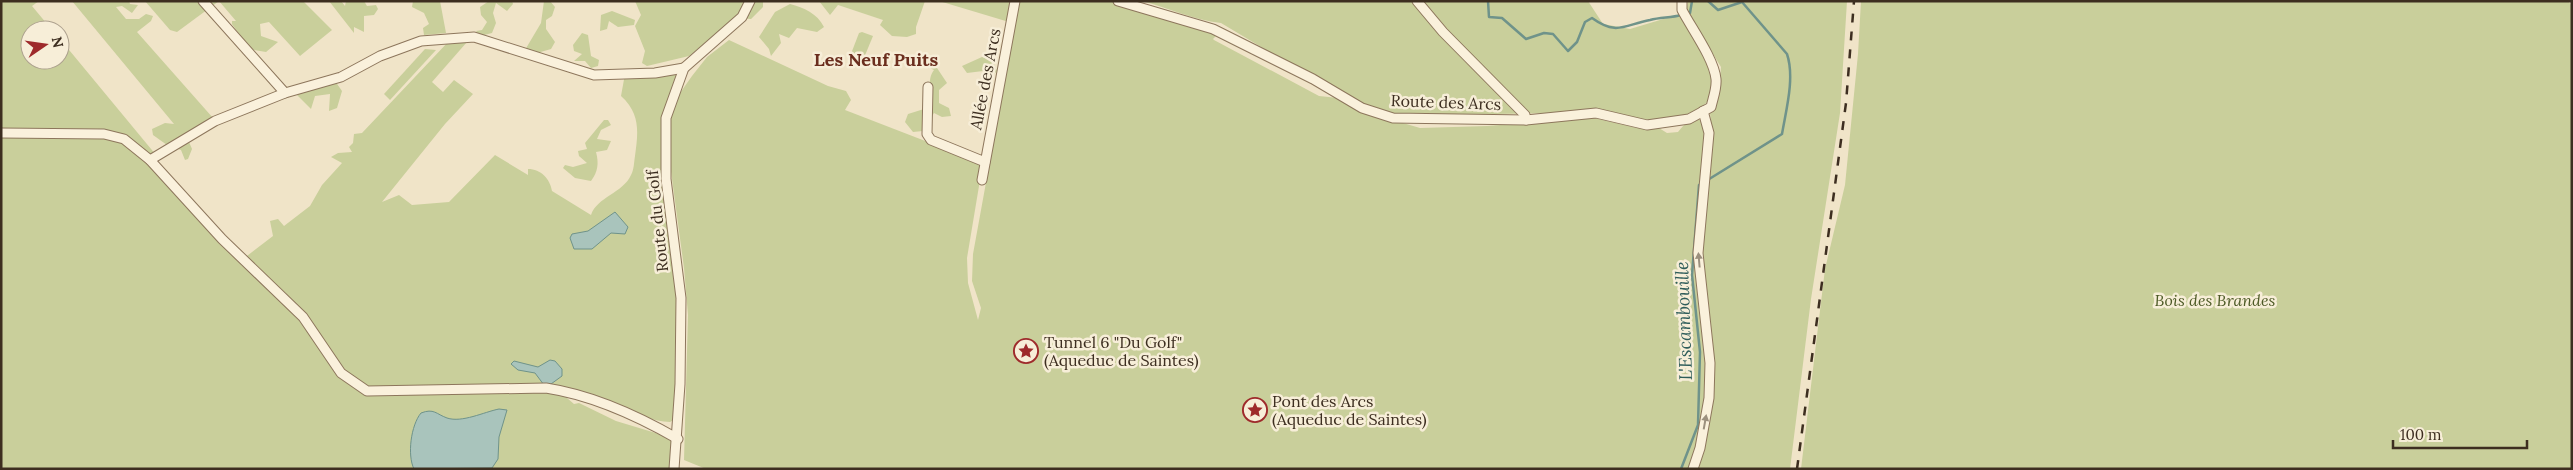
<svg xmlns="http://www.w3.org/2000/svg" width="2573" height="470" font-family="Lora,serif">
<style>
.green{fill:#c9cf9b;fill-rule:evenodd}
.water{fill:#a9c4bc;stroke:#6f938a}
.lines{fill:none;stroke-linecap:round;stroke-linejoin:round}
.stream{stroke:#6f938a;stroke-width:2.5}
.minor-casing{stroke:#8d765c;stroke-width:11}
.minor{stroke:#faf1dc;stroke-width:9}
.rail{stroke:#3d2e20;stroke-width:2.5;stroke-dasharray:9 9;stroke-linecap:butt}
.oneway{fill:#9c907e}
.labels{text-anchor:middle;stroke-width:5;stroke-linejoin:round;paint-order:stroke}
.street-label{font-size:16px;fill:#3d2e20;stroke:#f7eed8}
.park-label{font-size:16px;font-style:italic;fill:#4d5a26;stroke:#f7eed8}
.poi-label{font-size:16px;fill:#3d2e20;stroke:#f7eed8;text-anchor:start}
.neighbourhood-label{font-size:18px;font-weight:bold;fill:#6b2e1e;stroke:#f7eed8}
.water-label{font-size:18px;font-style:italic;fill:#2f5d5a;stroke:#f7eed8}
</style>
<rect width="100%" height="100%" fill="#f0e4c8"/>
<g class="green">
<polygon points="1,1 39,1 32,6 52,30 30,30 30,60 60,60 60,39 156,155 152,156 119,133 102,129 1,128"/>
<polygon points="72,1 129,1 130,4 138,5 132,13 122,6 116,7 126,19 139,19 146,14 153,16 151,21 137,32 213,118 186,135 192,149 188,159 185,160 181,150 167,145 153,135 152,129 165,123 174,124"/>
<polygon points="145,1 219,1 177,32 170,30"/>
<polygon points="219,1 303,1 332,30 300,56 269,22 260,24 261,36 278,42 266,52 249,49 232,24 232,21 236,21"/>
<polygon points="329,1 341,1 345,6 346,1 364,1 367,6 376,5 378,9 374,15 364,16 364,32 354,27 354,33"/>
<polygon points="413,1 440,1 446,33 424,35 423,28 429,24 424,13 412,7"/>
<polygon points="489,1 512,1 513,4 507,11 496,3 493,13 496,23 492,33 480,36 476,31 482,30 487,22 481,15 480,7"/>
<polygon points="544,1 550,1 555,7 552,16 546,20 546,29 555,42 551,49 537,53 525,50 541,23"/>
<polygon points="635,1 763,1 763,7 751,19 738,18 689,56 647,66 642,63 645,51 635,26 641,15"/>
<polygon points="819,1 925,1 916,27 916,34 907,37 892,36 880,25 883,20 838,5 830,15"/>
<polygon points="939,1 1012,1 1009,22"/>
<path d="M 1019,1 L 1119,1 L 1213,27 L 1217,35 L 1213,39 L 1214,40 L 1319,96 L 1348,99 L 1221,23 C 1193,20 1169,8 1142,1 L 1588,1 L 1603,24 L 1630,29 L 1680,14 L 1687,7 L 1688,1 L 1847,1 L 1840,113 L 1811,299 L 1790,469 L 706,469 L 684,460 L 688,315 L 684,268 L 670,164 L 671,117 L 680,93 L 692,76 L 707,57 L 729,40 L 828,86 L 846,91 L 851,100 L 845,110 L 977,161 L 981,167 L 981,174 L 967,258 L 968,283 L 978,320 L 981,308 L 972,281 L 973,254 ZM 1708,46 L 1721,67 L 1719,95 L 1710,113 L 1712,133 C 1700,115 1692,115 1678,132 L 1667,133 L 1659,128 L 1637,128 L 1594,118 L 1487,126 L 1420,128 L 1379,116 L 1420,121 L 1494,114 L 1566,113 L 1653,120 L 1677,119 L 1700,109 L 1709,100 L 1713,88 Z"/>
<polygon points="1861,1 2568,1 2572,6 2572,469 1801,469 1825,269 1845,185 1858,54"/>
<path d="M 790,4 C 804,8 817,13 824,27 L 817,32 L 797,28 L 789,38 L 779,34 L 781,43 L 771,56 L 769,49 L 759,37 L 775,12 Z"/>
<polygon points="612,11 635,20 634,25 618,27 609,21 607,29 600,31 601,15"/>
<polygon points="862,32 873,36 861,65 849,59 859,33"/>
<polygon points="582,33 588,35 591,56 599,60 598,66 591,68 585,61 574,61 582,54 574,51 573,45"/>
<path d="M 449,41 L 467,42 L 432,82 L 443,92 L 454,80 L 473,94 L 445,124 L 382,202 L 399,195 L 412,205 L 449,202 L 495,155 L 528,175 L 528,169 C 541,169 550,179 552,191 L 591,215 C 597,197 623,193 631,175 C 634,170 634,162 635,156 C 638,133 641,114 621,96 L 625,74 L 684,68 L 666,118 L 666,179 L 678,274 L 675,419 L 670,422 C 636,421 606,391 571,392 L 567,398 L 574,404 L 579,403 L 616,421 L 669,437 L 673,445 L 671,469 L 1,469 L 1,133 L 124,139 L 243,259 L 273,236 L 270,221 L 278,219 L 284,226 L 310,206 L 322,185 L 342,163 L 331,157 L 338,153 L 352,152 L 349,147 L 353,143 L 354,134 L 362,133 Z"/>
<polygon points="425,49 436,50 390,100 384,94"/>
<path d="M 938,57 L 937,68 L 947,83 L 939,90 L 939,103 L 949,108 L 951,116 L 942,117 L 934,113 L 923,131 L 913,132 L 905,122 L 908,114 L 924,109 C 933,95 926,80 934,70 L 928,67 L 932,59 Z"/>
<polygon points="982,57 993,61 997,71 994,74 983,71 967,73 962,66"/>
<polygon points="335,81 342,91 337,108 329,111 330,94 315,96 311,109 295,93"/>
<path d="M 604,120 L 608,120 L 611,125 L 601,130 L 597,139 L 611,141 L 607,150 L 596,152 C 599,163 598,172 591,181 L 575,178 L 563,168 L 565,165 L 573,167 L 587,163 L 579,156 L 578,151 L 587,149 L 585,143 Z"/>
</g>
<g class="water">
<polygon points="615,212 628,227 625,234 611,233 592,249 574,249 570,238 572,234 588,231"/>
<polygon points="550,360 555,361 562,369 562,376 551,384 544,385 535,373 518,370 511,364 514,361 538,367"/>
<path d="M 499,409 L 507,410 L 499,437 L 498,459 L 492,468 L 414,469 C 407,455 411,425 421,413 C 434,408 436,414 447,418 C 462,423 484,412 499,409 Z"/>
</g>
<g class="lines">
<g class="stream">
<path d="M 1488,1 L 1489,17 L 1502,18 L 1526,39 L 1544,33 L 1553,34 L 1568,51 L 1577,42 L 1585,22 L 1592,18 C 1617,36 1624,25 1650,20 C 1661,17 1671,18 1681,15"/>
<polyline points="1687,14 1690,13 1692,1"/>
<path d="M 1706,181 L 1782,134 C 1786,110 1795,78 1787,54 L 1742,2 L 1718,10 L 1708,1"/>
<polyline points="1681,469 1698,425 1700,352 1692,275 1699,185 1702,183"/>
</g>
<defs>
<g id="minor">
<polyline points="203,1 285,93"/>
<path d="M 1118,1 L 1213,29 L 1313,79 L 1362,108 L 1393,118 L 1526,120 L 1596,113 L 1647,125 L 1689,119 L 1711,107 C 1713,98 1717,88 1716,79 C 1714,59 1692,29 1682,10 L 1682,1"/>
<polyline points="1417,1 1443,32 1525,115 1526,120"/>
<polyline points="928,87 927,134 931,140 985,162"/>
<path d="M 1,133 L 104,134 L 124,139 L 150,160 L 222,239 L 303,317 L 341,373 L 367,391 L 546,388 C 592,395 638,416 678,439"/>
<polyline points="150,160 215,121 285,93 341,77 380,56 421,41 474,37 594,75 655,73 684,68"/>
<polyline points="982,180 1015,1"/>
<polyline points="674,469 680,384 681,298 666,179 666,118 684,68 742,17 750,1"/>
<polyline points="1693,469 1700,448 1709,398 1710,363 1698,253 1709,133 1703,111"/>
</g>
</defs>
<use href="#minor" class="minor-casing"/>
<use href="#minor" class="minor"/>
<polyline class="rail" points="1797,469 1846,103 1854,1"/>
</g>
<defs><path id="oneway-solid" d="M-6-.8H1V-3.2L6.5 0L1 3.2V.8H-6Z" transform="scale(1.25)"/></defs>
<g class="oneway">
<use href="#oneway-solid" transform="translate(1699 260) rotate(-95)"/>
<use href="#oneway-solid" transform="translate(1705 422) rotate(-80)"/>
</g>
<defs>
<symbol id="sight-ring" viewBox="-11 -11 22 22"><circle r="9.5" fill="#f7eed8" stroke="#9e2a2b" stroke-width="1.5"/><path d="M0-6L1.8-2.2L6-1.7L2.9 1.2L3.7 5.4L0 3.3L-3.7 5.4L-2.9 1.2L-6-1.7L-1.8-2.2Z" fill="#9e2a2b"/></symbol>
</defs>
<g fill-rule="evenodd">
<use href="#sight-ring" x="1012" y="337" width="28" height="28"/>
<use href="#sight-ring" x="1241" y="396" width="28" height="28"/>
</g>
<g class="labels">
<g class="street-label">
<text transform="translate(985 79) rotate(-79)" y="6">Allée des Arcs</text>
<text transform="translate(1446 102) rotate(2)" y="6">Route des Arcs</text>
<text transform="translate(657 221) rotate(-96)" y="6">Route du Golf</text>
</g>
<g class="park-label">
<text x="2215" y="306">Bois des Brandes</text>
</g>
<g class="poi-label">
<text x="1044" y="348">Tunnel 6 "Du Golf"<tspan x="1044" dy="18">(Aqueduc de Saintes)</tspan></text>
<text x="1272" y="407">Pont des Arcs<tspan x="1272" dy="18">(Aqueduc de Saintes)</tspan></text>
</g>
<g class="neighbourhood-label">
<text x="876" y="66">Les Neuf Puits</text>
</g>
<g class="water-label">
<text transform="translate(1684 321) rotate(-92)" y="6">L'Escambouille</text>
</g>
</g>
<rect width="2573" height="470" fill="none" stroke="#3d2e20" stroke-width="5"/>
<g transform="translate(45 45) rotate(77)"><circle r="24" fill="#f7eed8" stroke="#ada18e"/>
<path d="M0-4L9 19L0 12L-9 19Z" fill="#9e2a2b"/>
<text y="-8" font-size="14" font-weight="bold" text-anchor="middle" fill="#3d2e20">N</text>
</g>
<path d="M2393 440v8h134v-8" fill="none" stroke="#3d2e20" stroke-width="2.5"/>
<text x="2400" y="440" font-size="15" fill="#3d2e20" stroke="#f7eed8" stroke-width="4" paint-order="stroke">100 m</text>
</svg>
